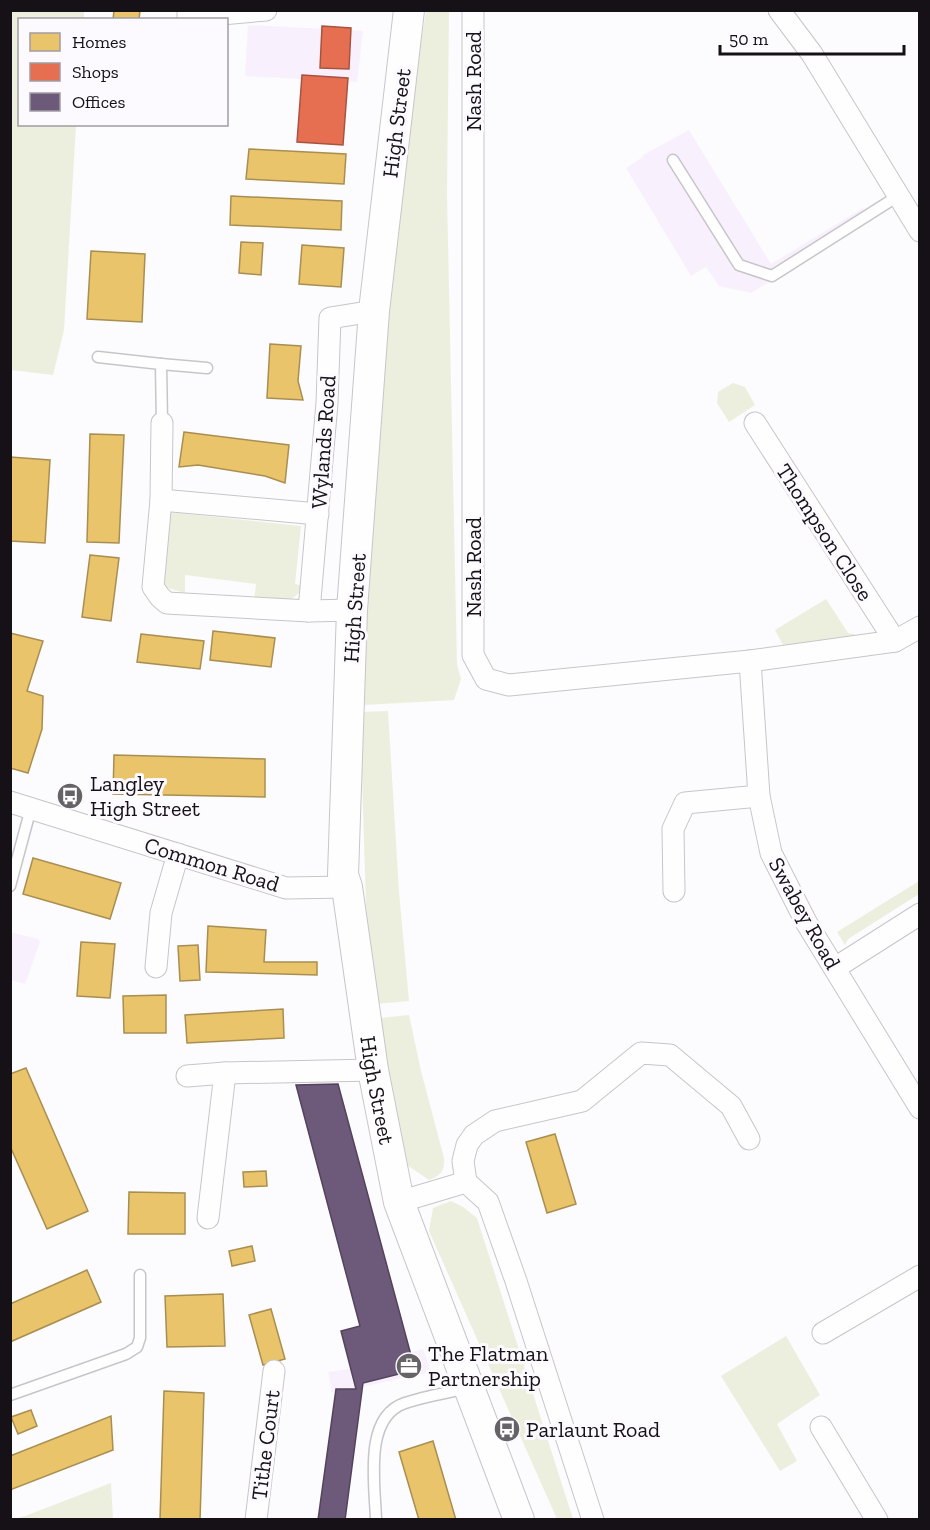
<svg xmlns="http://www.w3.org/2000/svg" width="930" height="1530" font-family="'Zilla Slab',serif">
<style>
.built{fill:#f8f1fd}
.green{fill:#edefde}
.homes{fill:#e9c46a;stroke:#a98e51;stroke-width:1.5}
.shops{fill:#e76f51;stroke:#a85340;stroke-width:1.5}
.offices{fill:#6d597a;stroke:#53435c;stroke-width:1.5}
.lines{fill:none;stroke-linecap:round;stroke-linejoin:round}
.lane-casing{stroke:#c7c5c9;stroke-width:13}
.street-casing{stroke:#c7c5c9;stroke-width:23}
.secondary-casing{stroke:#c7c5c9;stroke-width:32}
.lane{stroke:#fffeff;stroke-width:10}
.street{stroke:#fffeff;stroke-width:21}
.secondary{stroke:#fffeff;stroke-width:30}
.labels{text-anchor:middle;stroke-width:6;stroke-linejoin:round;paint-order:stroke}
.street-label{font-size:22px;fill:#151117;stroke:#fcfafe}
.poi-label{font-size:22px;fill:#151117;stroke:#fcfafe;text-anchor:start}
</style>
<rect width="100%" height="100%" fill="#fcfbfd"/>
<g class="built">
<polygon points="248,25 363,31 357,82 245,76"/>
<polygon points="689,130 771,264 863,208 871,220 751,293 719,286 706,267 691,276 626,168 643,157 643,155"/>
<polygon points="10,932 38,939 40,942 25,984 11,980"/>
<polygon points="423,1349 431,1372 357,1388 356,1392 332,1392 328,1372 356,1368"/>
</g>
<g class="green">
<polygon points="11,10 84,11 84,19 20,20 20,124 76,125 64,330 53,375 11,370"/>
<path d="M 426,11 L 449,11 L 447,195 L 457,665 L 461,679 L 454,700 L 364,705 L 359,702 C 374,471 387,239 426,11 Z"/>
<polygon points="733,383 745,387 755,405 729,422 717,403 718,392"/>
<path d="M 168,512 L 301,526 L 295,584 L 304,586 C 291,607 276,602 254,602 L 256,584 L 185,575 L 185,593 L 167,588 L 154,566 Z"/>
<polygon points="826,599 848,633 855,634 852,639 783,645 775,630"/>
<polygon points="388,711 399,892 409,1001 376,1004 366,905 360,712"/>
<polygon points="919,881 919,894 848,939 845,945 837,932"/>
<path d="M 409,1015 L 421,1071 L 444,1158 C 445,1170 441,1176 429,1180 L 407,1165 L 391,1091 L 380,1018 Z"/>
<polygon points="451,1201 463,1207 477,1218 573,1519 557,1519 429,1231 433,1208"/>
<polygon points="786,1336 820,1395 777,1424 797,1461 780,1471 721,1376"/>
<polygon points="111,1483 113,1519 14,1519 25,1516"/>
</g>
<g class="homes">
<polygon points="114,10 140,10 139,20 113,20"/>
<polygon points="249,149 346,154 344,184 246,179"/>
<polygon points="231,196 342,201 341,230 230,225"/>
<polygon points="241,242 263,243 261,275 239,273"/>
<polygon points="302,245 344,248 341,287 299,284"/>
<polygon points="91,251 145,254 142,322 87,319"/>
<polygon points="270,344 301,346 298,381 303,400 267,398"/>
<polygon points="184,432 289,445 285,483 265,476 198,465 179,467"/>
<polygon points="90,434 124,435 119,543 87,542"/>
<polygon points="10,457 50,460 45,543 10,541"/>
<polygon points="90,555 119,558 111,621 82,617"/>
<polygon points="213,631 275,638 271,667 210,660"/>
<polygon points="10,633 43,641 27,691 43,696 42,729 28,773 10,768"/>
<polygon points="141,634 204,641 200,669 137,662"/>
<polygon points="114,755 265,759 265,797 113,794"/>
<polygon points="33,858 121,883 110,919 23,894"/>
<polygon points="208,926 266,930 264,962 317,962 317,975 206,972"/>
<polygon points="81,942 115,944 110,998 77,996"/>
<polygon points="198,945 200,980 180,981 178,946"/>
<polygon points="166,995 166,1033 124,1033 123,996"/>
<polygon points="283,1009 284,1038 187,1043 185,1015"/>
<polygon points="26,1068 88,1211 47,1229 10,1146 10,1074"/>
<polygon points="555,1134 576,1204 547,1213 526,1142"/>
<polygon points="266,1171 267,1186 244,1187 243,1172"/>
<polygon points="129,1192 185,1193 185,1234 128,1234"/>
<polygon points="252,1246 255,1261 232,1266 229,1251"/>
<polygon points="87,1270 101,1302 10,1342 10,1304"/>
<polygon points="223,1294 225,1346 167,1347 165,1296"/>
<polygon points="271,1309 285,1359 263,1365 249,1315"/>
<polygon points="164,1391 204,1393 200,1520 160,1520"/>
<polygon points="31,1410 37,1426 18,1434 11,1417"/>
<polygon points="111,1416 113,1450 10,1490 10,1456"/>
<polygon points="433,1441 456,1520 419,1520 399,1452"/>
</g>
<g class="shops">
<polygon points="322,26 351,28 349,69 320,68"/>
<polygon points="302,75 348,78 343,145 297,142"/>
</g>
<polygon class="offices" points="338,1084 415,1370 363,1383 345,1520 318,1520 336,1389 356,1389 341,1331 360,1326 296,1085"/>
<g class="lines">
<defs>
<g id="lane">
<polyline points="673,160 739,265 772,276 898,196"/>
<polyline points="98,357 161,364 162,423"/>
<polyline points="161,364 207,368"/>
<polyline points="10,886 31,808"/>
<polyline points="10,1395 126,1354 137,1347 140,1338 140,1275"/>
<path d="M 376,1520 C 375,1484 363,1417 405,1403 C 425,1396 447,1393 468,1388"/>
</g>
<g id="street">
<polyline points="188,10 188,17 266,10"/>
<polyline points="473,10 473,655 486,679 509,685 750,661 895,641 920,627"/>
<polyline points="779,10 812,54 920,231"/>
<polyline points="162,423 161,500 153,587 160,597 167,603 309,611 352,610"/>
<polyline points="755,423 895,641"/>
<polyline points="161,500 318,514"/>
<polyline points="309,611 327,403 330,318 374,311"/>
<polyline points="750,661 759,796 771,853 806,922 920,1108"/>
<polyline points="10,802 286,888 347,887"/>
<polyline points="674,891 673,829 685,803 759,796"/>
<polyline points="156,967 161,913 178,854"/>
<polyline points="835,968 920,914"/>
<polyline points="187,1076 225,1073 373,1070"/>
<polyline points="466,1182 463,1161 467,1145 474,1135 495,1121 582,1101 641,1053 670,1055 731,1106 749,1139"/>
<polyline points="399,1202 466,1182 488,1202 516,1281 593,1520"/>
<polyline points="208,1218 225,1073"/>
<polyline points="823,1333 920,1276"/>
<polyline points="821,1427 877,1520"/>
<polyline points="256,1520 274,1371"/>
</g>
<g id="secondary">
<path id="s1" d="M 409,10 L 374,311 L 352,610 L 343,875 L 347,887 L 373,1070 L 399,1202 L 519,1520"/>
</g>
</defs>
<use href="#lane" class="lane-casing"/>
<use href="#street" class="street-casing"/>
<use href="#secondary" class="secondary-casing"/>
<use href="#lane" class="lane"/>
<use href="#street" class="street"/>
<use href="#secondary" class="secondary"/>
</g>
<defs>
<symbol id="bus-disc" viewBox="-11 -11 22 22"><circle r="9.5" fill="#666368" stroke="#fcfafe"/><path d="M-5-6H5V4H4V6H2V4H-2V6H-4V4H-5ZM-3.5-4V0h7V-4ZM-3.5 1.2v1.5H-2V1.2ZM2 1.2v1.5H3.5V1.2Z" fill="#fff"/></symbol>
<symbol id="office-disc" viewBox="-11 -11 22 22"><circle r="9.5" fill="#666368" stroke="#fcfafe"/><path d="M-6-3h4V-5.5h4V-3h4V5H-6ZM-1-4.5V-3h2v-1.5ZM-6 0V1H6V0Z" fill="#fff"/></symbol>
</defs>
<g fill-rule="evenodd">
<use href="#bus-disc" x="55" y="781" width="30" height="30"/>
<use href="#office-disc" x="394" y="1351" width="30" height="30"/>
<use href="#bus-disc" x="492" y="1414" width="30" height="30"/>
</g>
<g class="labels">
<g class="street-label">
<text transform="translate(473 81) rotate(-90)" y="8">Nash Road</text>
<text transform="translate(396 123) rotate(-83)" y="8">High Street</text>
<text transform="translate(323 442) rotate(-86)" y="8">Wylands Road</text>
<text transform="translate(825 532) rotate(57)" y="8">Thompson Close</text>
<text transform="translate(473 567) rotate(-90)" y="8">Nash Road</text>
<text transform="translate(354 608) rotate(-86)" y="8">High Street</text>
<text transform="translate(212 864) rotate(17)" y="8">Common Road</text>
<text transform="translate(805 913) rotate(61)" y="8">Swabey Road</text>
<text dy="8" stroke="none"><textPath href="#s1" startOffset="1086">High Street</textPath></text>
<text transform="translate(265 1445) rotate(-83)" y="8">Tithe Court</text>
</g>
<g class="poi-label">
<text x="90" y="791">Langley<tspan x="90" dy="25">High Street</tspan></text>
<text x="428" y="1361">The Flatman<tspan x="428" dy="25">Partnership</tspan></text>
<text x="526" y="1437">Parlaunt Road</text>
</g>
</g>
<rect width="930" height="1530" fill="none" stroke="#151117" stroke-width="24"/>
<rect x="18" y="18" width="210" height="108" fill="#fcfafe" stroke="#a09da2" stroke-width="1.5"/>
<rect x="30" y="33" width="30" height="18" fill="#e9c46a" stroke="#a09da2" stroke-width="1.5"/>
<text x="72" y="48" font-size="18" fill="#151117">Homes</text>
<rect x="30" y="63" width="30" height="18" fill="#e76f51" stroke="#a09da2" stroke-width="1.5"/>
<text x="72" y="78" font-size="18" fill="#151117">Shops</text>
<rect x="30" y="93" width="30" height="18" fill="#6d597a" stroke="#a09da2" stroke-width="1.5"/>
<text x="72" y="108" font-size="18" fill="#151117">Offices</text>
<path d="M720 45v9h184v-9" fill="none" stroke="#151117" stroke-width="3"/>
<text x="729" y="45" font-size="18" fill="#151117" stroke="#fcfafe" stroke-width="4.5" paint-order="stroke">50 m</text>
</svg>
